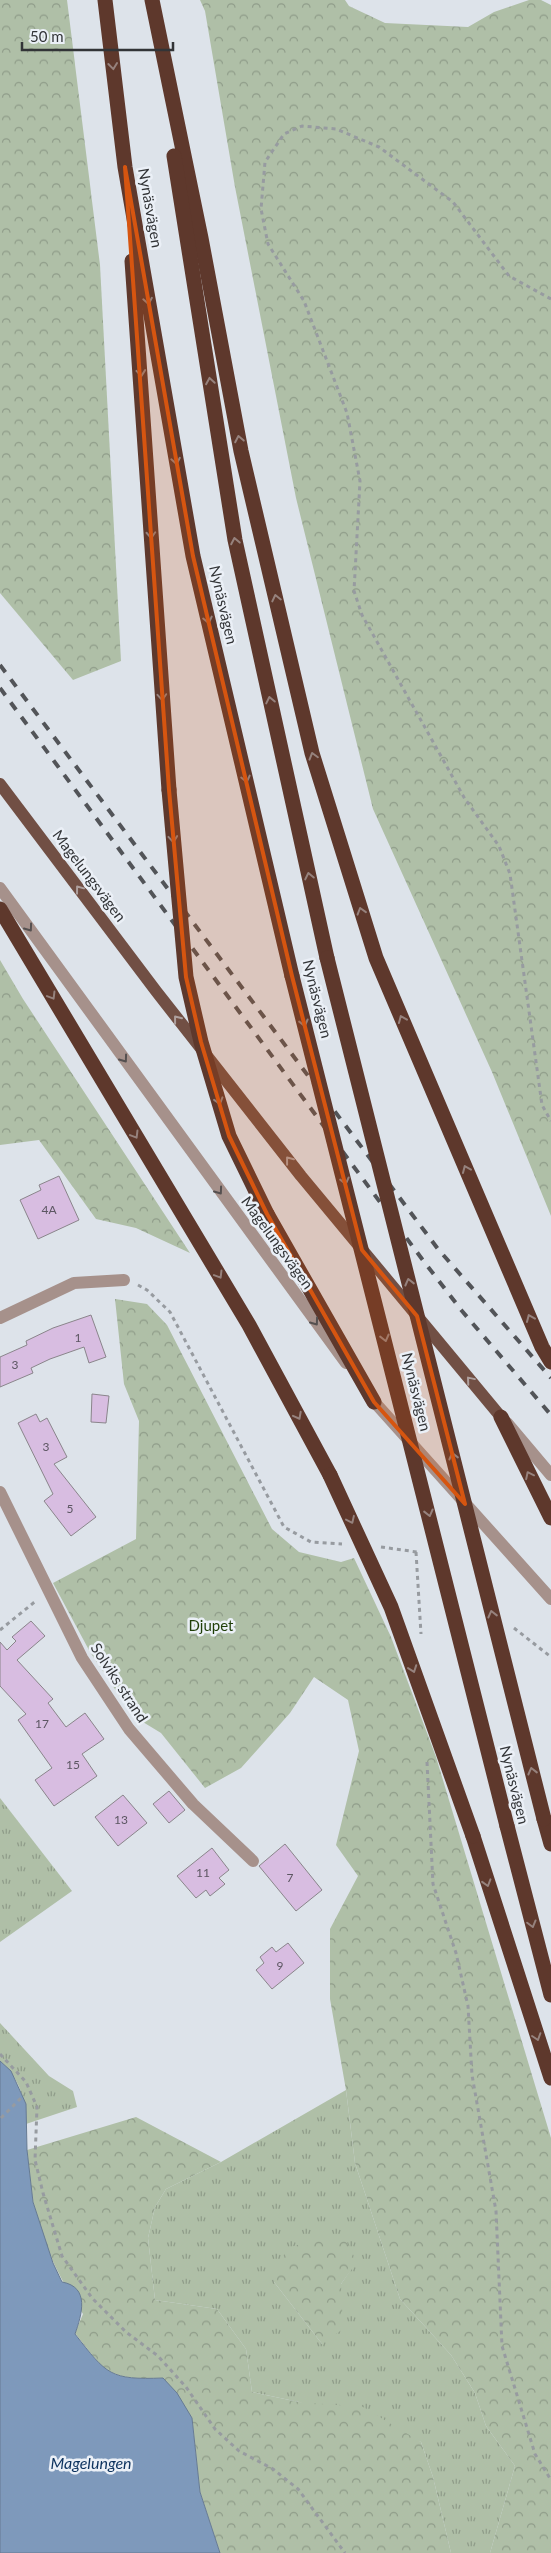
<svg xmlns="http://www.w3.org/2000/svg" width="551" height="2553" font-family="Lato,sans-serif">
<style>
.grass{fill:url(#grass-tufts);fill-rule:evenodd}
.forest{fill:url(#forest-crowns)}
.water{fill:#7e99bb;stroke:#677b93}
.building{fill:#d8bde1;stroke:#8a858b}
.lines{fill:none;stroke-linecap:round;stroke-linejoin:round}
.path{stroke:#979ba0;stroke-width:3;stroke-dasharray:4 4;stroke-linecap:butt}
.minor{stroke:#a6918b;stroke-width:12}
.major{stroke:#714f44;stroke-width:12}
.highway{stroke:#5e382c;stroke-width:15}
.rail{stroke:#525458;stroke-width:4;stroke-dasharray:9 9;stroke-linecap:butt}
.highway-bridge{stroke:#5e382c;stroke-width:15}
.oneway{stroke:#96827d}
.oneway2{stroke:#aea09e}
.oneway3{stroke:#555050}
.marked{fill:#d65510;fill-opacity:0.2;stroke:#d65510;stroke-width:4;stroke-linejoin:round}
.labels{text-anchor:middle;stroke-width:5;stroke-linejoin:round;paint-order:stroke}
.number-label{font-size:12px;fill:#5c5662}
.street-label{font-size:15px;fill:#323437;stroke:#ebf0f7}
.park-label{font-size:15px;fill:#1f3e07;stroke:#ebf0f7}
.water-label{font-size:16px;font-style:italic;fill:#0c325e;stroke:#ebf0f7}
</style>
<defs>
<pattern id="grass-tufts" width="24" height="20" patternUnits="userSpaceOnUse" patternTransform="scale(1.25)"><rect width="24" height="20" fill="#afbfa7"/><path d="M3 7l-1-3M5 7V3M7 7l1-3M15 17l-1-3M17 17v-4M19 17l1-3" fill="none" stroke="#8f9c89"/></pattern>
<pattern id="forest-crowns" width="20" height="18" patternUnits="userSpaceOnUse" patternTransform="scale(1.25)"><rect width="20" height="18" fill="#afbfa7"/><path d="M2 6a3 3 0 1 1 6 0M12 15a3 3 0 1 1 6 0" fill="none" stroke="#8f9c89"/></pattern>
</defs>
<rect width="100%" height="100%" fill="#dde3ea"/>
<g class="grass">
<polygon points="0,1798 72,1891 0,1942"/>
<path d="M 0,2023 L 49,2076 L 73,2091 L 77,2107 L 26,2124 C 26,2099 19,2078 0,2061 Z"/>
<path d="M 346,2090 L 355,2163 L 400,2299 L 451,2355 L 475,2393 L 486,2426 L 515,2466 L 490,2553 L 451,2553 L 433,2477 L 421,2442 L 299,2402 L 252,2392 L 246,2349 L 217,2309 L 155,2300 L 148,2238 L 155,2207 L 166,2189 L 221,2162 ZM 356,2262 L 341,2284 L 322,2344 L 274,2282 Z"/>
</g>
<g class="forest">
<polygon points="0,0 67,0 100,265 121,661 73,680 0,593"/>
<polygon points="200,0 345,0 349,6 385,23 468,27 494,12 529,0 541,0 551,5 551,1216 492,1072 373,809 296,498 235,187 205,11"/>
<polygon points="0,960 23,999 190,1253 136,1228 96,1219 39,1140 0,1145"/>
<polygon points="115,1299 147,1304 167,1325 272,1529 299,1552 341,1562 354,1558 391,1637 436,1757 551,2138 551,2553 490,2553 515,2466 486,2426 475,2393 451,2355 400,2299 355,2163 346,2090 330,1999 330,1929 358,1876 336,1845 359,1751 348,1700 314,1677 290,1713 241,1768 205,1788 161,1733 133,1716 90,1652 53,1583 136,1539 139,1421 124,1384"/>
<path d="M 136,2117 L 221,2162 L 166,2189 L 155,2207 L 148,2238 L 155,2300 L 217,2309 L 246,2349 L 252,2392 L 299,2402 L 363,2407 L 421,2442 L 433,2477 L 451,2553 L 220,2553 L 200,2492 L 192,2418 L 163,2378 C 109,2380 107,2375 75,2333 L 83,2314 C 60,2280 41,2242 33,2201 C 30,2184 29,2167 27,2150 Z"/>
<polygon points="344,2237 357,2262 341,2284 343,2329 322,2344 274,2282 286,2249 314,2239"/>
</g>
<path class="water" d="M 0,2061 L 11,2071 L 26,2104 L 27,2150 L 33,2202 L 53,2263 L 62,2282 C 90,2287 82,2314 75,2334 C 107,2375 110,2380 163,2378 L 177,2393 L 192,2418 L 200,2492 L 220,2553 L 0,2553 Z"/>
<g class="building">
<polygon points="59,1176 79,1220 38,1239 20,1200 41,1190 39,1185"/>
<polygon points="91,1315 106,1357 89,1363 84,1347 50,1359 31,1368 33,1373 0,1387 0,1357 27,1345 26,1341 53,1328"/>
<polygon points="92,1394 109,1396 106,1423 91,1422"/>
<polygon points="36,1414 40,1422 47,1418 67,1457 54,1464 96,1517 71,1536 44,1501 53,1494 18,1423"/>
<polygon points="31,1621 45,1636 17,1660 53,1699 48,1703 66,1727 85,1713 104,1739 82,1754 97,1776 54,1806 35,1780 52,1768 18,1720 26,1714 0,1686 0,1642 7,1650 16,1641 12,1637"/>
<polygon points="169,1791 185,1810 169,1823 153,1804"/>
<polygon points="123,1795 147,1823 118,1846 95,1817"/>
<polygon points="285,1844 322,1890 296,1911 259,1866"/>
<polygon points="212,1848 229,1870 219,1878 225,1884 210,1896 206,1890 196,1898 177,1876"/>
<polygon points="288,1943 304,1963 272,1989 256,1970 264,1963 260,1957 272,1947 276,1952"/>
</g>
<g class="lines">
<g class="path">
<polyline points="551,299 509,276 453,202 379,147 336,129 302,126 284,134 265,162 261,209 268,244 304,301 347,413 360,481 354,591 362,615 465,799 499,846 510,874 542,1105 551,1121"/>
<polyline points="138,1285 147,1290 170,1312 284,1527 311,1542 342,1544"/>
<polyline points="381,1547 417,1552"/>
<polyline points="416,1552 421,1634"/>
<polyline points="514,1628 551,1657"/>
<polyline points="0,1630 37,1600"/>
<polyline points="427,1762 433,1884 456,1953 468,2006 472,2075 496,2211 502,2346 535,2454 551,2480"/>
<polyline points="0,2054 26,2082 37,2107 35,2160 43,2193 62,2256 92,2298 126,2332 158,2356 186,2387 215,2429 239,2451 273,2469 298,2489 345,2553"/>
<polyline points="1,2118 23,2096"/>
</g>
<g class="minor">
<polyline points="0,888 346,1363"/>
<polyline points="0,1318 74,1283 124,1280"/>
<polyline points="369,1396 551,1599"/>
<polyline points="507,1423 551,1475"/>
<polyline points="0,1492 82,1658 129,1729 193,1804 253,1861"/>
</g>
<polyline class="major" points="0,784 156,991 301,1176 501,1417"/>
<g class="highway">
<polyline points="105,0 125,167 193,556 292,976"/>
<polyline points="152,0 201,238 241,451 312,753 376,958 542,1347 551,1362"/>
<polyline points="174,156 235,540 327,958"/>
<polyline points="132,261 169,790"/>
<polyline points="0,909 249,1325 330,1475"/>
<polyline points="267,1214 374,1402"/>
<polyline points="501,1417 551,1518"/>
<polyline points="544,1819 551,1844"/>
<polyline points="507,1826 551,1995"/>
<polyline points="473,1836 551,2078"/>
</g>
<g class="rail">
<polyline points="0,665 438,1249 551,1378"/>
<polyline points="0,688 422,1259 462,1311 551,1415"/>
</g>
<g class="highway-bridge">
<polyline points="169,790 186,977 201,1042 229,1136 267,1214"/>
<polyline points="327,958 544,1819"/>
<polyline points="292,976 507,1826"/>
<polyline points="330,1475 391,1607 473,1836"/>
</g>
</g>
<defs><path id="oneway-chevron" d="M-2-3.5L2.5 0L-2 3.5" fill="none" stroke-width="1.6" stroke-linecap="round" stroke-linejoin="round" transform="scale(1.25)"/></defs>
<g class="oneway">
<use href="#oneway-chevron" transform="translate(113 66) rotate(83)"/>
<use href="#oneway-chevron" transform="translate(148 301) rotate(80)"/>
<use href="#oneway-chevron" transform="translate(141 373) rotate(85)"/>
<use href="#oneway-chevron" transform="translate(210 381) rotate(-99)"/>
<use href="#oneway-chevron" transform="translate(239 439) rotate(-101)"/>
<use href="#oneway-chevron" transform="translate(176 461) rotate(80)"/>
<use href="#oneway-chevron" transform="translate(151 535) rotate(87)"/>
<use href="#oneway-chevron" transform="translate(235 541) rotate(-101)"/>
<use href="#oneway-chevron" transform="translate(276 598) rotate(-103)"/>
<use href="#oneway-chevron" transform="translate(208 620) rotate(77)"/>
<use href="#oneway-chevron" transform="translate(162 697) rotate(86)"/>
<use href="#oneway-chevron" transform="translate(270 700) rotate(-102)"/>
<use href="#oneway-chevron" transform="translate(313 756) rotate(-106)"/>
<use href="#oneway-chevron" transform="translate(246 779) rotate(77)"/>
<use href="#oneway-chevron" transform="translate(173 839) rotate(85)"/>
<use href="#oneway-chevron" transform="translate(309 876) rotate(-102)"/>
<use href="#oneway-chevron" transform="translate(361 911) rotate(-107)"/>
<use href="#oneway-chevron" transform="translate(52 996) rotate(59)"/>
<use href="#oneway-chevron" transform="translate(402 1019) rotate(-113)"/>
<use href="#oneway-chevron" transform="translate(304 1023) rotate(76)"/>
<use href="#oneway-chevron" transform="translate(219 1101) rotate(73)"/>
<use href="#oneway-chevron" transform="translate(135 1135) rotate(59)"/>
<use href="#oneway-chevron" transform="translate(466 1169) rotate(-113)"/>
<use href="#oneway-chevron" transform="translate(345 1181) rotate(76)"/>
<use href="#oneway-chevron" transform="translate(219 1275) rotate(59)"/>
<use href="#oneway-chevron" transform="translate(409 1282) rotate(-104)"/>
<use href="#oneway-chevron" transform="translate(530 1318) rotate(-113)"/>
<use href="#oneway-chevron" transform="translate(385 1338) rotate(76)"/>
<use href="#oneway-chevron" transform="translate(298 1416) rotate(62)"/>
<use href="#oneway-chevron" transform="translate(453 1456) rotate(-104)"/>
<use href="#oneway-chevron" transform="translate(529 1475) rotate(-116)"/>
<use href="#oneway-chevron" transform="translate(429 1513) rotate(76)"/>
<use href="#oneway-chevron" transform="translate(351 1520) rotate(65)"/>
<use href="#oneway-chevron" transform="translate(492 1614) rotate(-104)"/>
<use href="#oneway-chevron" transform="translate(413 1669) rotate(70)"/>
<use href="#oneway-chevron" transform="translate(532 1771) rotate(-104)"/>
<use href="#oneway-chevron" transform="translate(487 1883) rotate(73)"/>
<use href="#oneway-chevron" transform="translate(532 1924) rotate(75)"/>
<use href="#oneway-chevron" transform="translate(537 2037) rotate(72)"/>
</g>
<g class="oneway2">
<use href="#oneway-chevron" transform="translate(79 889) rotate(-127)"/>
<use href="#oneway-chevron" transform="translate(177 1019) rotate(-128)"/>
<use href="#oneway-chevron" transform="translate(289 1160) rotate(-128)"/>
<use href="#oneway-chevron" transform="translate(470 1380) rotate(-130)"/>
</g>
<g class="oneway3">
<use href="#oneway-chevron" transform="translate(29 928) rotate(54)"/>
<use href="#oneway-chevron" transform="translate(124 1059) rotate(54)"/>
<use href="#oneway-chevron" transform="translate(219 1191) rotate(54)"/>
<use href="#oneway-chevron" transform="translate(315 1322) rotate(54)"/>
</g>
<path class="marked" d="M 125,167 L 193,556 L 292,976 L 362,1250 L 417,1316 L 465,1504 L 374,1402 L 267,1214 L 229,1136 L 201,1042 L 186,977 L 169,790 Z"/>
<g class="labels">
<g class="number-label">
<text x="49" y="1214">4A</text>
<text x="78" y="1342">1</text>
<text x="15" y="1369">3</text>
<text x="46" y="1451">3</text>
<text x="70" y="1513">5</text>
<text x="42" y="1728">17</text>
<text x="73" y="1769">15</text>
<text x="121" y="1824">13</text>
<text x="203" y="1877">11</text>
<text x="290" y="1882">7</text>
<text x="280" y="1970">9</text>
</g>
<g class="street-label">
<text transform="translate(150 208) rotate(80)" y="5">Nynäsvägen</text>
<text transform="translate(223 605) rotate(77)" y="5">Nynäsvägen</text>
<text transform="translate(89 876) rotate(53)" y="5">Magelungsvägen</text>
<text transform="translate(317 999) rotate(76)" y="5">Nynäsvägen</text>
<text transform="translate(277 1243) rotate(54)" y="5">Magelungsvägen</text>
<text transform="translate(416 1392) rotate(76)" y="5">Nynäsvägen</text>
<text transform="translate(119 1683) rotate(57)" y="5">Solviks strand</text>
<text transform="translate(514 1785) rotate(76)" y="5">Nynäsvägen</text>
</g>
<g class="park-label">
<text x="211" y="1631">Djupet</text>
</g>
<g class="water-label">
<text x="91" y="2469">Magelungen</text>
</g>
</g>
<path d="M22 42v8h151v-8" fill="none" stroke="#323437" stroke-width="2.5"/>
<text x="30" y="42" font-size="15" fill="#323437" stroke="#ebf0f7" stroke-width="4" paint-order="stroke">50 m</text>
</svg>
